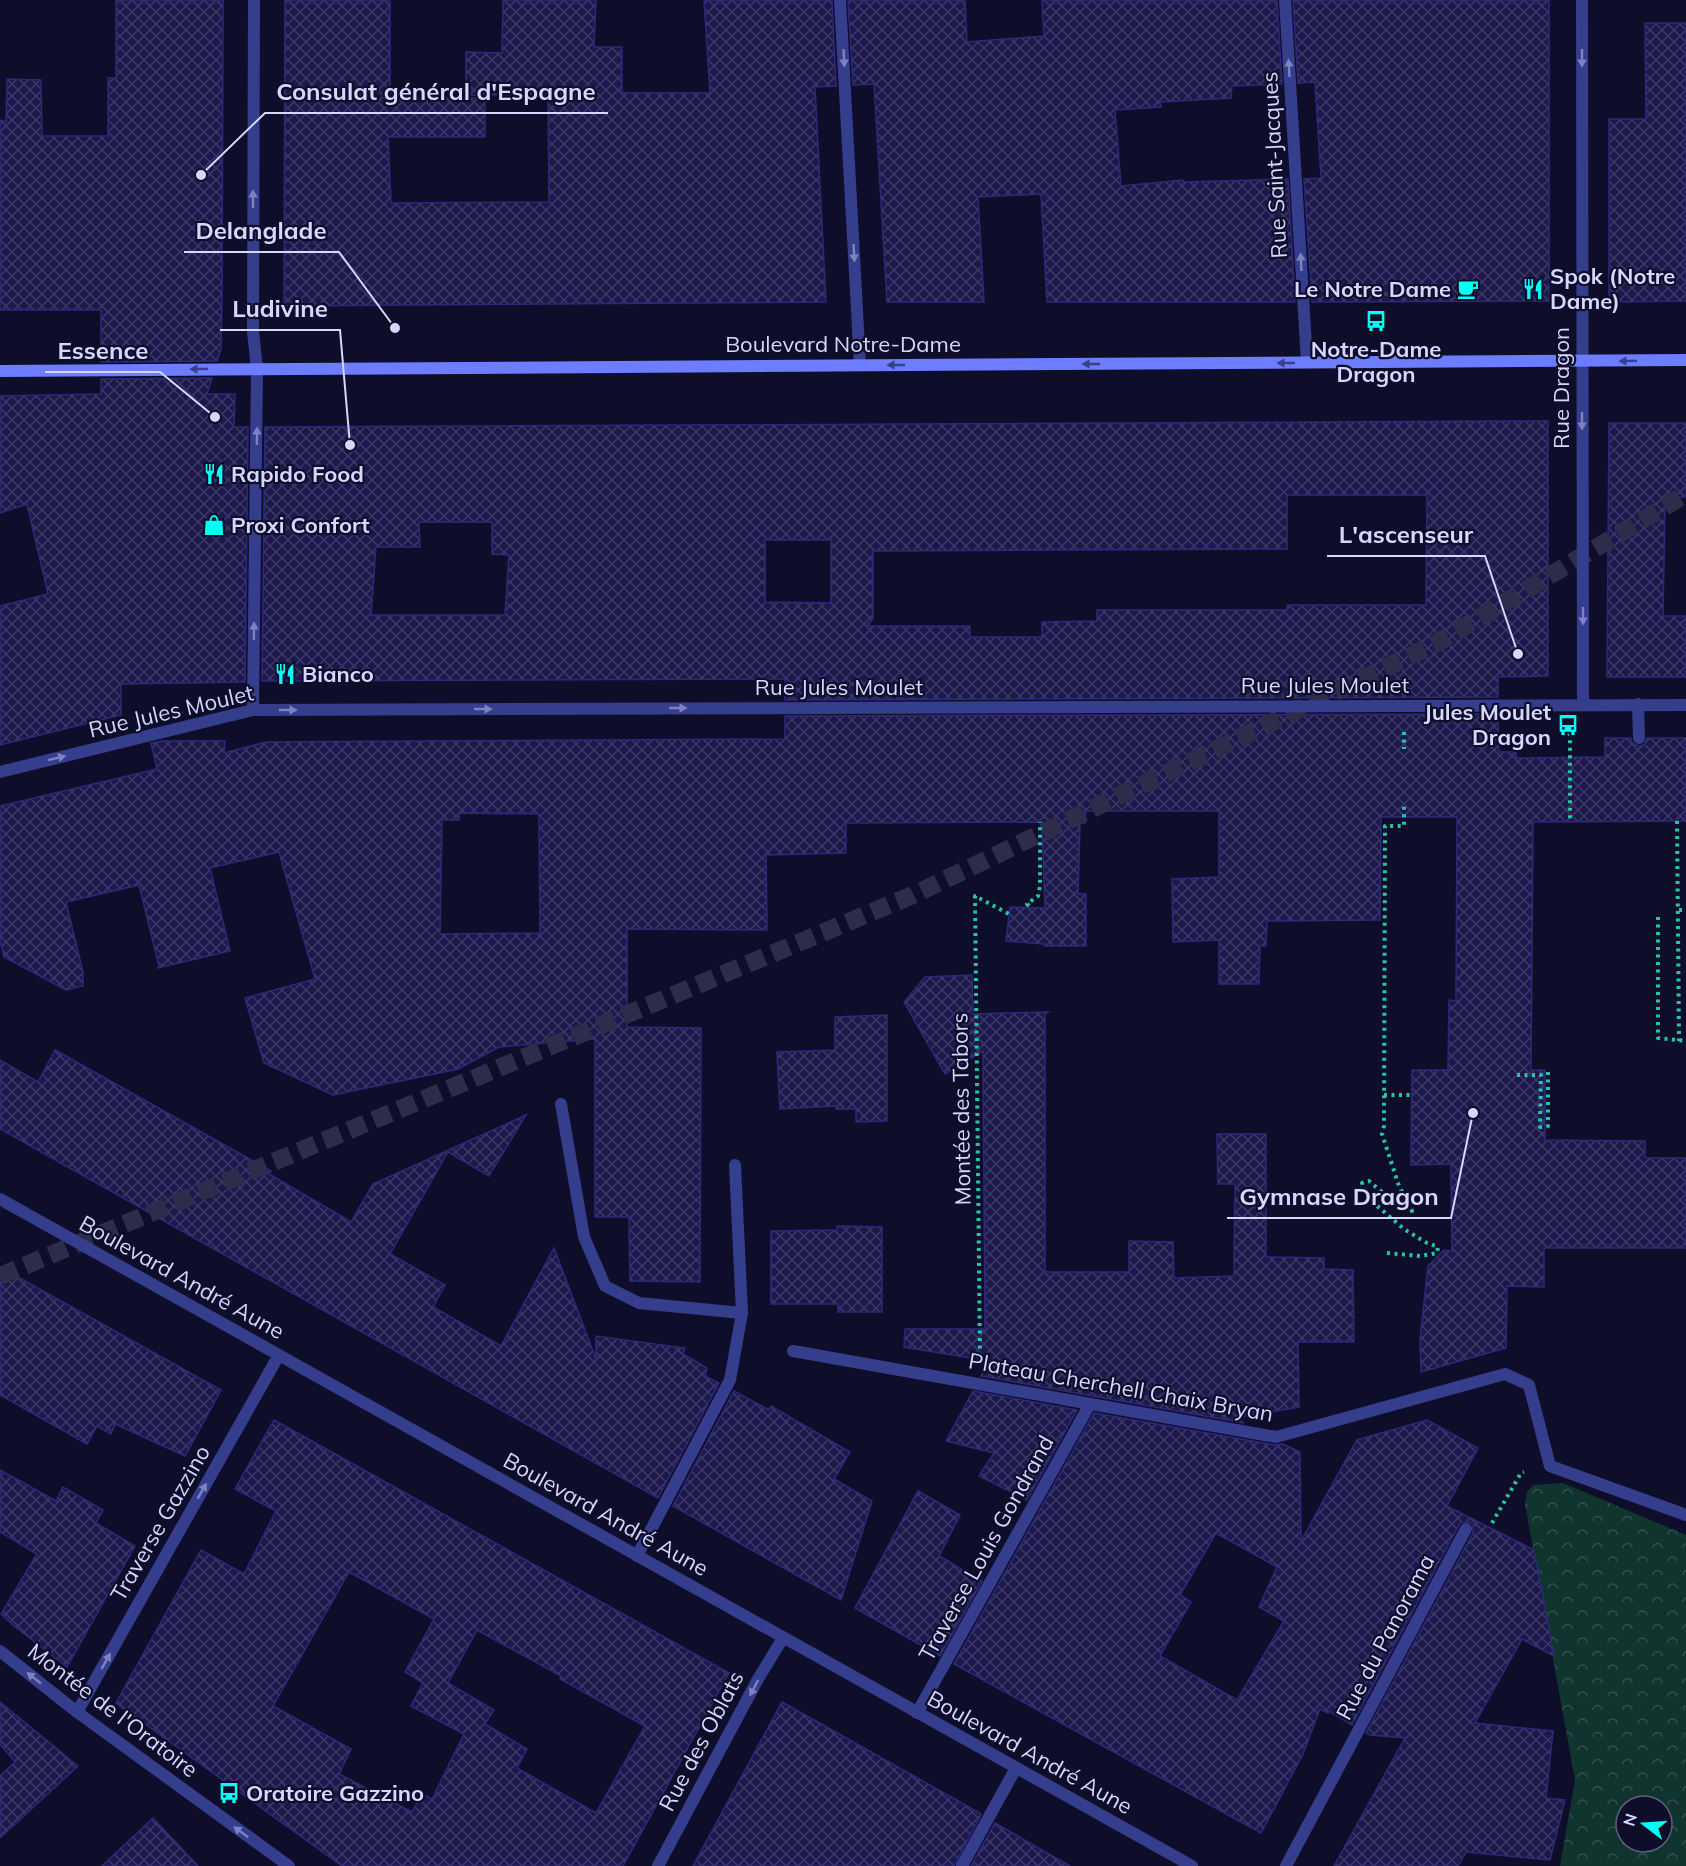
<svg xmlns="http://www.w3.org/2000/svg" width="1686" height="1866" font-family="Mulish,sans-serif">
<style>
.forest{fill:url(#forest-crowns);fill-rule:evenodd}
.building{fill:url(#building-cross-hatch);stroke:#2d287a;stroke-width:1.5;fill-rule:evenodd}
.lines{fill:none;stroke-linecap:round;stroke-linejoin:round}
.highway-tunnel{stroke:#2d2c4a;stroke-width:18;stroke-dasharray:18 9;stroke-linecap:butt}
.path{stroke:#25c5a5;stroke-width:4;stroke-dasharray:3 4.5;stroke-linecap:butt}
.lane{stroke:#353d8d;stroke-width:12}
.street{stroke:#353d8d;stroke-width:12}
.secondary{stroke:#6d7dff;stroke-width:12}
.oneway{fill:#7d82c0}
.oneway2{fill:#39408a}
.labels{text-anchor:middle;stroke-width:4.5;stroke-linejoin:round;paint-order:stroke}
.street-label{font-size:22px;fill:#d6d7ff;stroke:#0f0e2a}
.poi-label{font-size:22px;font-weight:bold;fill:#d6d7ff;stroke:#0f0e2a;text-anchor:start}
.leader{fill:none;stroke:#d6d7ff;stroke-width:2}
.callout-dot{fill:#d6d7ff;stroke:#0f0e2a;stroke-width:2}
.callout-label{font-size:24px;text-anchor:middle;font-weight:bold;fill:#d6d7ff;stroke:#0f0e2a;stroke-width:4.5;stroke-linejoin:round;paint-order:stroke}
</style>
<defs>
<pattern id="forest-crowns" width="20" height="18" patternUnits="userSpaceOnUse" patternTransform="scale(1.5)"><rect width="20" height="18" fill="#10342e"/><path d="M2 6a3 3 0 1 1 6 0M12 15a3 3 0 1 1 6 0" fill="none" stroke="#32514d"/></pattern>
<pattern id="building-cross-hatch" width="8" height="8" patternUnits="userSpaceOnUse" patternTransform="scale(1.5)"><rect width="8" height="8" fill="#1c184c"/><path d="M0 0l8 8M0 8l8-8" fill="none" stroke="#3c3967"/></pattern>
</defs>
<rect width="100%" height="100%" fill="#0f0e2a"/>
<path class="forest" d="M 1563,1483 L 1686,1535 L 1686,1866 L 1560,1866 L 1575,1780 L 1525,1504 L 1527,1492 L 1533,1485 ZM 1626,1806 L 1662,1806 L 1662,1842 L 1626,1842 Z"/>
<g class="building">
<polygon points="116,0 223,0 222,296 221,349 217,361 101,362 101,310 0,310 0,120 6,122 7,79 41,80 42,136 108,136 108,78 116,78"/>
<polygon points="285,0 390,0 390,98 485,98 485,137 388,137 391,203 549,202 548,95 466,95 466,52 502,53 503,0 596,0 594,47 622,47 622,93 710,93 704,0 832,0 836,86 815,87 826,302 284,306"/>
<polygon points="848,0 965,0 967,42 1044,36 1042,0 1277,0 1282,84 1232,86 1231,98 1160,102 1161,107 1115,110 1121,186 1183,180 1183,182 1288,179 1295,302 1047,302 1041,194 978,197 984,302 887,302 874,84 853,85"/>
<polygon points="1293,0 1549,0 1549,301 1312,302 1304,179 1321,178 1315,82 1298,83"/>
<polygon points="1645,23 1686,23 1686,301 1609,302 1609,119 1646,119"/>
<polygon points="212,378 207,394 235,394 234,427 248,427 245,682 121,684 121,715 0,745 0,606 48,594 27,504 0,513 0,396 101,394 101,379"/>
<path d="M 1548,421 L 1548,676 L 1498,677 L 1498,697 L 785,700 L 785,679 L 262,681 L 265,427 ZM 1287,495 L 1427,495 L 1426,605 L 1287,605 L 1287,610 L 1097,610 L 1097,621 L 1042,622 L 1042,637 L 970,637 L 970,626 L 867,626 L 873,619 L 873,551 L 1287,549 ZM 419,522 L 492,522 L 492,554 L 509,555 L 505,615 L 371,615 L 376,547 L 420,547 ZM 765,540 L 831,540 L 831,603 L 765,602 Z"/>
<polygon points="1609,423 1686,423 1686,497 1673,497 1673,504 1665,504 1663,616 1686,616 1686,677 1607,677"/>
<path d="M 1498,714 L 1499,752 L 1516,752 L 1516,758 L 1605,757 L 1605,738 L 1631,738 L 1632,743 L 1639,746 L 1644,745 L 1647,738 L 1686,738 L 1686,821 L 1533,822 L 1531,1070 L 1545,1070 L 1545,1140 L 1645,1141 L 1645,1158 L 1686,1158 L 1686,1248 L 1544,1248 L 1544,1287 L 1507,1286 L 1506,1348 L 1421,1372 L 1420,1339 L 1428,1266 L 1444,1250 L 1452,1251 L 1451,1164 L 1411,1165 L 1412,1070 L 1448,1070 L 1449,1000 L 1456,1001 L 1457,817 L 1381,817 L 1380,920 L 1267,921 L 1266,946 L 1260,946 L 1259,984 L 1219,984 L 1219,940 L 1173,942 L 1172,879 L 1219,877 L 1219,811 L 1086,811 L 1085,823 L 1080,823 L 1078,894 L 1086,894 L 1086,946 L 1044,946 L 1044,944 L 1006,941 L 1010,907 L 1045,908 L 1042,822 L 846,823 L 846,853 L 766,855 L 767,930 L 627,929 L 627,1027 L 701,1028 L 700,1282 L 630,1281 L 629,1217 L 595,1217 L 595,1039 L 499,1047 L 458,1069 L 333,1095 L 264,1063 L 245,998 L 315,979 L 279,852 L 210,868 L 230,951 L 158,968 L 159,966 L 139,885 L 66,902 L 83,972 L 83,986 L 66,990 L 4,957 L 0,941 L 0,806 L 157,769 L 151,743 L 163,741 L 225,741 L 224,753 L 266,742 L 785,739 L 785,716 ZM 459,813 L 539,814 L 540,933 L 440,934 L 442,820 L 459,820 Z"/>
<polygon points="972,975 973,1014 1048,1012 1045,1014 1045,1272 1129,1272 1129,1241 1173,1242 1174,1278 1234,1276 1235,1184 1218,1184 1217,1134 1266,1134 1266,1257 1324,1258 1324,1269 1353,1270 1354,1342 1298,1342 1299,1407 1235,1418 1244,1423 981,1376 989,1361 904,1347 905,1329 985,1329 983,1051 945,1074 904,1002 925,977"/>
<polygon points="887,1015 887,1121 856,1122 856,1109 836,1109 836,1106 780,1109 777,1052 835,1050 835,1017"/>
<polygon points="55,1050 271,1171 269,1174 351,1222 373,1184 526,1115 489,1176 448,1152 390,1254 445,1285 433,1307 501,1346 554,1248 596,1359 596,1336 685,1348 683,1354 707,1368 705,1376 719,1383 658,1498 0,1129 0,1060 38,1082"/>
<polygon points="837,1226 882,1227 882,1312 838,1312 838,1304 771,1304 771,1231 837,1230"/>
<polygon points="0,1267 221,1390 185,1456 115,1424 111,1434 97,1426 87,1444 0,1395"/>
<polygon points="734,1391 769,1410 771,1406 850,1452 834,1479 872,1501 841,1600 673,1506"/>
<polygon points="973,1391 1077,1410 1027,1500 979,1476 994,1453 946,1441"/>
<path d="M 1094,1413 L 1275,1445 L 1283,1444 L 1300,1452 L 1301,1541 L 1357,1440 L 1427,1420 L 1478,1448 L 1447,1506 L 1534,1550 L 1554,1656 L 1522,1639 L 1475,1723 L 1553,1731 L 1546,1798 L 1565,1800 L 1550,1860 L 1466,1852 L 1458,1866 L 1334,1866 L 1405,1738 L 1370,1735 L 1366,1733 L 1473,1533 L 1473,1525 L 1469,1522 L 1462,1522 L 1459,1525 L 1352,1725 L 1329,1711 L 1328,1713 L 1320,1709 L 1303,1754 L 1261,1833 L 954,1664 ZM 1216,1533 L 1277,1567 L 1259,1607 L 1284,1621 L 1237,1700 L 1160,1656 L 1191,1602 L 1180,1595 Z"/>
<path d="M 274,1420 L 729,1673 L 623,1866 L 342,1866 L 116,1703 L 201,1550 L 244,1574 L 276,1511 L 235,1489 ZM 349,1572 L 434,1619 L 405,1672 L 423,1683 L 411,1706 L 464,1734 L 432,1799 L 422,1794 L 412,1812 L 339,1774 L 351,1749 L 273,1706 ZM 477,1630 L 561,1676 L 560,1679 L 645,1726 L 596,1813 L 517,1768 L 527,1749 L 485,1724 L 494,1710 L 448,1683 Z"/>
<polygon points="0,1470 56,1501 63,1487 103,1510 96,1523 135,1546 67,1667 14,1626 1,1614 37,1554 0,1532"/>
<polygon points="918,1491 960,1515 939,1556 982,1581 940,1656 855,1608"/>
<polygon points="0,1702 78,1766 0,1838 0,1776 15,1762 0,1744"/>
<polygon points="782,1702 978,1812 981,1815 954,1866 693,1866"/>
<polygon points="153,1818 198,1866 102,1866"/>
<polygon points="995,1823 1070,1866 971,1866"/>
</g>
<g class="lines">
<polyline class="highway-tunnel" points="0,1276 913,895 1437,643 1686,494"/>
<g class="path">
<polyline points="1404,732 1404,749"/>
<polyline points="1569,733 1570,735 1570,822"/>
<polyline points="1677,821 1679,1041"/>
<polyline points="1029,906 1027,904 1038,896 1040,886 1040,822"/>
<polyline points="1679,910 1686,910"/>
<polyline points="1658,917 1658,1038 1686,1041"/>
<polyline points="1517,1075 1541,1075 1540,1127 1548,1126 1548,1070"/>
<polyline points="1384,1095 1412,1095"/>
<polyline points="1387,1253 1420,1256 1437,1253 1438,1247 1425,1242 1404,1229 1368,1198 1362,1183 1369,1181 1389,1198 1412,1211 1399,1186 1382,1134 1384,1126 1385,826 1404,826 1404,803"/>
<polyline points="980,1356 975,896 1009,914"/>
<polyline points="1492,1523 1521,1473 1524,1472"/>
</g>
<g class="lane">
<polyline points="1638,704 1639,738"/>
<polyline points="917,1713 1090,1404"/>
</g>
<g class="street">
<polyline points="840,0 860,365"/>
<polyline points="1285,0 1307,362"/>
<polyline points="1582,0 1583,705"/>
<polyline points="253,710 257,368 253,332 254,0"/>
<polyline points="0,772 253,710 1686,705"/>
<polyline points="561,1104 584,1237 605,1286 639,1303 742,1313"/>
<polyline points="0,1199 1192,1866"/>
<polyline points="793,1351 1276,1437 1505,1374 1529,1385 1550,1466 1686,1515"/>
<polyline points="637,1556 730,1380 742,1313 735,1165"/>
<polyline points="0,1651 77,1712 289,1866"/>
<polyline points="77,1712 279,1355"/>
<polyline points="658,1866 758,1679 783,1638"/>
<polyline points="962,1866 1016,1768"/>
<polyline points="1286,1866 1466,1529"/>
</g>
<polyline class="secondary" points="0,371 1686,360"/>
</g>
<defs><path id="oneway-solid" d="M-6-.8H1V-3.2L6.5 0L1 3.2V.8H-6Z" transform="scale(1.5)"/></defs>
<g class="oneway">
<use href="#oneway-solid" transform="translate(844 58) rotate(87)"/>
<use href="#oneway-solid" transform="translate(1582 58) rotate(90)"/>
<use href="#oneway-solid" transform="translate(1289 68) rotate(-93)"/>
<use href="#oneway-solid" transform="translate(253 199) rotate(-90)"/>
<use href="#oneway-solid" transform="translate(854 253) rotate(87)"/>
<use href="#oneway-solid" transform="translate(1301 262) rotate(-93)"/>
<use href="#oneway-solid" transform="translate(1582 421) rotate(90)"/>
<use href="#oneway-solid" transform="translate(257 436) rotate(-89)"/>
<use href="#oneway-solid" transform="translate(1583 616) rotate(90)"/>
<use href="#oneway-solid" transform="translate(254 631) rotate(-89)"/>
<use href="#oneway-solid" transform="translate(678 708)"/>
<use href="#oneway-solid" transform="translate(483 709)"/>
<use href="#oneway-solid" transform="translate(288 710)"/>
<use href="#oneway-solid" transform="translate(57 758) rotate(-14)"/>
<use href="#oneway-solid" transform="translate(202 1491) rotate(-60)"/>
<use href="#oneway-solid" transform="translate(106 1661) rotate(-60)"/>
<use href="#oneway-solid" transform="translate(34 1678) rotate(-142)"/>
<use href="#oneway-solid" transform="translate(754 1688) rotate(118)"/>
<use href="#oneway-solid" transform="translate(241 1832) rotate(-144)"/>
</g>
<g class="oneway2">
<use href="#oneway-solid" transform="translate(1628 361) rotate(179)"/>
<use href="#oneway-solid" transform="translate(1286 363) rotate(180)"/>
<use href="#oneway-solid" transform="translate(1091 364) rotate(180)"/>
<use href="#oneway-solid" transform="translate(896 365) rotate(180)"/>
<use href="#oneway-solid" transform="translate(199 369) rotate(179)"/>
</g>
<defs>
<symbol id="cafe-bare" viewBox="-9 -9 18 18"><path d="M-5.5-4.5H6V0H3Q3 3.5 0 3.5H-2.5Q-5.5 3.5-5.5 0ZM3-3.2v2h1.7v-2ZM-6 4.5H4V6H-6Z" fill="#02fff6" stroke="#0f0e2a" stroke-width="2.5" paint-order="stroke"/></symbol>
<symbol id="restaurant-bare" viewBox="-9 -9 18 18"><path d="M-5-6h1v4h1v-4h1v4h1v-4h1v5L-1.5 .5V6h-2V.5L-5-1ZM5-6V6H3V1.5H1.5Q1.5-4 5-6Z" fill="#02fff6" stroke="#0f0e2a" stroke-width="2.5" paint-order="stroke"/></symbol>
<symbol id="bus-bare" viewBox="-9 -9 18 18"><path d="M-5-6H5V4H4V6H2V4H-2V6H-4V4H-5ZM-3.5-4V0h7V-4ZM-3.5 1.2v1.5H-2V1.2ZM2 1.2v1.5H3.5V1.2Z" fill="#02fff6" stroke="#0f0e2a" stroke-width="2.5" paint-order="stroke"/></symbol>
<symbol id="shop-bare" viewBox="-9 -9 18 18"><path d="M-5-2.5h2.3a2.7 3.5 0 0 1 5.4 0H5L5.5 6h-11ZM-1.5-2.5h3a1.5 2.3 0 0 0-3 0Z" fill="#02fff6" stroke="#0f0e2a" stroke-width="2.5" paint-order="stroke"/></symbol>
</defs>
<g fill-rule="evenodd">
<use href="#cafe-bare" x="1453" y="274" width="30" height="30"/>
<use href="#restaurant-bare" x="1518" y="274" width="30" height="30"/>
<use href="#bus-bare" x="1361" y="306" width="30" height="30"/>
<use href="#restaurant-bare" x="199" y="459" width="30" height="30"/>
<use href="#shop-bare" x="199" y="510" width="30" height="30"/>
<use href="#restaurant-bare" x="270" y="659" width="30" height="30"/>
<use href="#bus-bare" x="1553" y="710" width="30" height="30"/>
<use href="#bus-bare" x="214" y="1778" width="30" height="30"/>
</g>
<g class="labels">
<g class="street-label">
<text transform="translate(1274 165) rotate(-93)" y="8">Rue Saint-Jacques</text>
<text x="843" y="352">Boulevard Notre-Dame</text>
<text transform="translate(1561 388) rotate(-90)" y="8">Rue Dragon</text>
<text x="1325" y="693">Rue Jules Moulet</text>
<text x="839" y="695">Rue Jules Moulet</text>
<text transform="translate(171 711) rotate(-13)" y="8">Rue Jules Moulet</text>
<text transform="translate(961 1109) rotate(-91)" y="8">Montée des Tabors</text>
<text transform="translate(182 1277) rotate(29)" y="8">Boulevard André Aune</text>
<text transform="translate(1121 1387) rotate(10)" y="8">Plateau Cherchell Chaix Bryan</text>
<text transform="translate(606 1514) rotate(29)" y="8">Boulevard André Aune</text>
<text transform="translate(160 1523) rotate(-60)" y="8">Traverse Gazzino</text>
<text transform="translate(986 1548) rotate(-61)" y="8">Traverse Louis Gondrand</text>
<text transform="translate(1385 1637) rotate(-62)" y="8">Rue du Panorama</text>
<text transform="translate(113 1710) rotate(37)" y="8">Montée de l'Oratoire</text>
<text transform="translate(701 1741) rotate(-62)" y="8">Rue des Oblats</text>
<text transform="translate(1030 1752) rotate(29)" y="8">Boulevard André Aune</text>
</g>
<g class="poi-label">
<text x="1550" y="284">Spok (Notre<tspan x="1550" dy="25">Dame)</tspan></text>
<text x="1451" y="297" text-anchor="end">Le Notre Dame</text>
<text x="1376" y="357" text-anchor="middle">Notre-Dame<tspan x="1376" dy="25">Dragon</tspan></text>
<text x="231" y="482">Rapido Food</text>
<text x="231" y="533">Proxi Confort</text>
<text x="302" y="682">Bianco</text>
<text x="1551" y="720" text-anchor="end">Jules Moulet<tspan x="1551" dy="25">Dragon</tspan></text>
<text x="246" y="1801">Oratoire Gazzino</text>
</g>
</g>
<path class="leader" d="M201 175L265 113H608M395 328L339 252H184M350 445L340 330H220M215 417L160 372H45M1518 654L1485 556H1327M1473 1113L1451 1218H1227"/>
<g class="callout-dot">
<circle cx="201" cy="175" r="6"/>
<circle cx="395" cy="328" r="6"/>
<circle cx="350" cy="445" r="6"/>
<circle cx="215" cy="417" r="6"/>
<circle cx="1518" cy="654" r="6"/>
<circle cx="1473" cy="1113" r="6"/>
</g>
<g class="callout-label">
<text x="436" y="100">Consulat général d'Espagne</text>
<text x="261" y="239">Delanglade</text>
<text x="280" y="317">Ludivine</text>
<text x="103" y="359">Essence</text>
<text x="1406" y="543">L'ascenseur</text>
<text x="1339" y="1205">Gymnase Dragon</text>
</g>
<g transform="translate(1644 1824) rotate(287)"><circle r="28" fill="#0f0e2a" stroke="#5f5e7f" stroke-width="1.5"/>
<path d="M0-4.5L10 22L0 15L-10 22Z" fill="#02fff6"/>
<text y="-9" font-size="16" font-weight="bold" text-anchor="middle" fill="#d6d7ff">N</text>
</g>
</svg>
